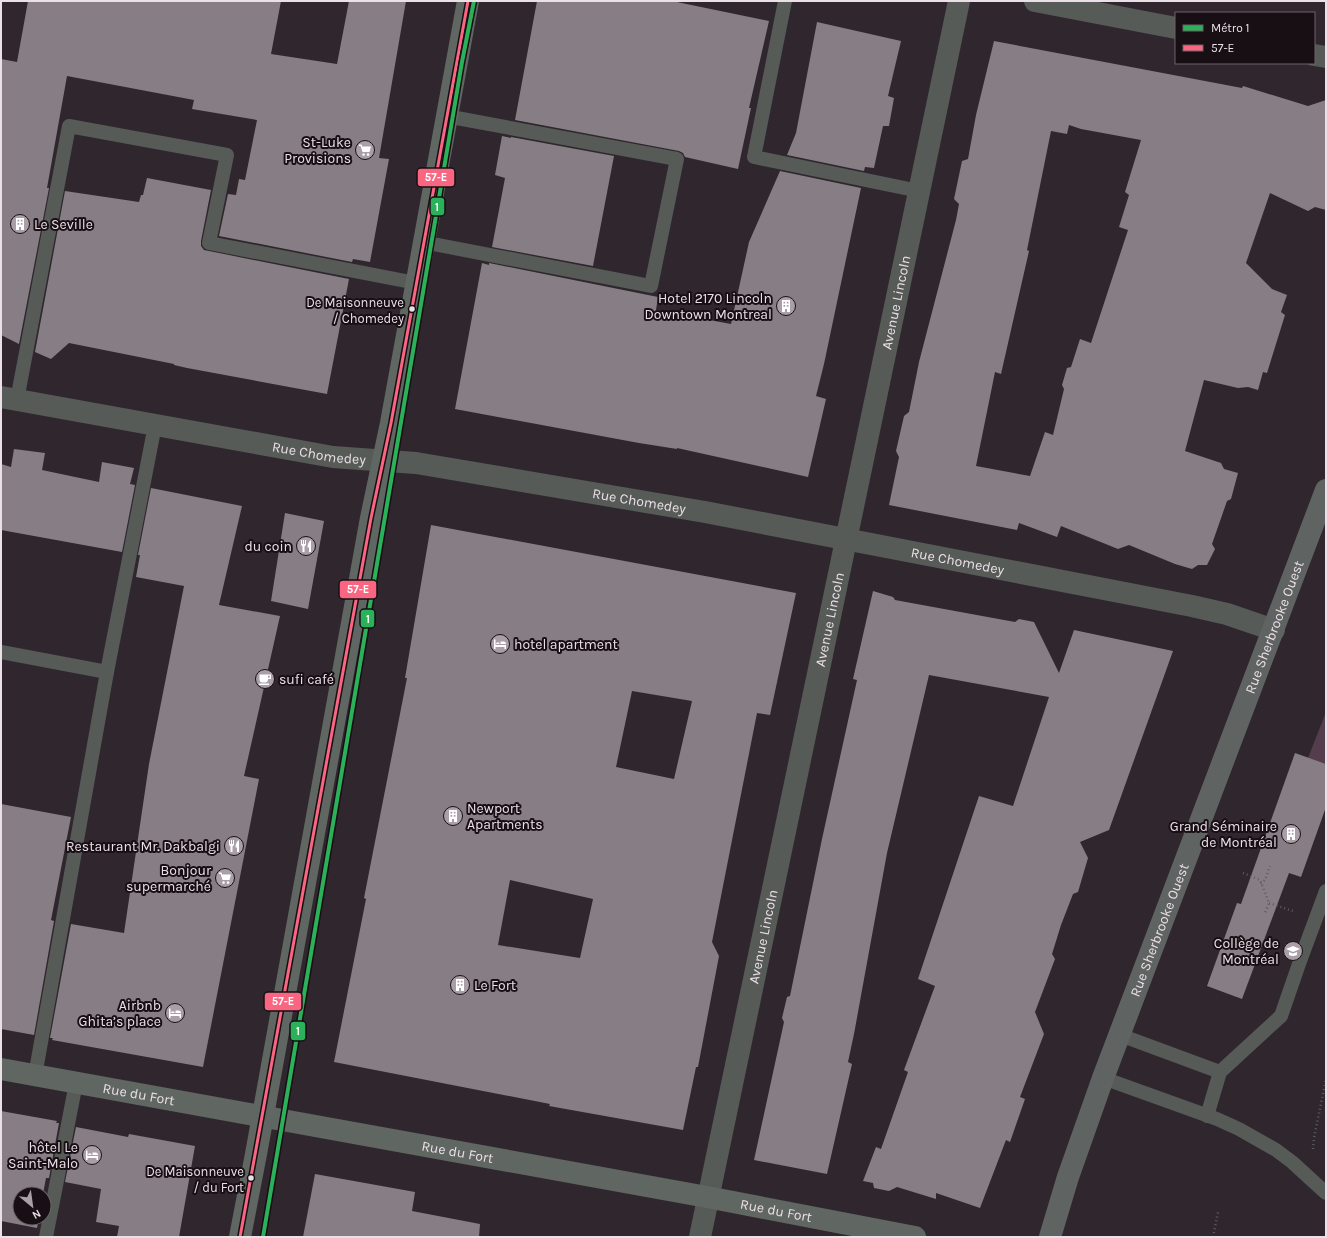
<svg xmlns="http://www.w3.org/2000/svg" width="1327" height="1238" font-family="Karla,sans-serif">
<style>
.green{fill:#543d4d}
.building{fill:#867e84;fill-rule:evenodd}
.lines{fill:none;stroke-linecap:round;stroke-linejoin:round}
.path{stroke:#5d5d5d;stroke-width:2.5;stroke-dasharray:1 3;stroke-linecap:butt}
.lane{stroke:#565b58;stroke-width:14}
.street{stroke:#565b58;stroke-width:22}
.secondary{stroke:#606662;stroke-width:22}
.primary{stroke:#5f6361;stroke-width:22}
.bus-1-casing{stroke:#170f14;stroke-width:6}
.bus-1{stroke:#fa6682;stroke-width:3}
.metro-1-casing{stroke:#170f14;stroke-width:7}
.metro-1{stroke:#2bb15a;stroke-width:4}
.bus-dot{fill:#ece0e8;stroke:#170f14;stroke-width:1.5}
.labels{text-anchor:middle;stroke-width:4;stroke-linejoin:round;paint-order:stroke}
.bus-label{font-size:13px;fill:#ece0e8;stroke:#170f14;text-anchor:end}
.poi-label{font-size:14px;fill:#ece0e8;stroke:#170f14;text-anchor:end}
.street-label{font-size:14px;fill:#ece0e8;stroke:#170f14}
.line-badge{stroke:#170f14;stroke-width:1.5}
.badge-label{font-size:11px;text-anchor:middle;font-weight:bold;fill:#fff}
</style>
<rect width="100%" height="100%" fill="#30272e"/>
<polygon class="green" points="1326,712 1326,764 1308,758"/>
<g class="building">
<polygon points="28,1 281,1 271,54 337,64 349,1 406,1 379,158 389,159 370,262 353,259 352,262 219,236 228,194 236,195 239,179 245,180 257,120 192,109 194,100 67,76 47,188 49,188 19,344 1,335 1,59 17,62"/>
<polygon points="537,1 672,1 769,21 749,108 751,108 738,169 685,157 683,153 679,151 515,120"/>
<polygon points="817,22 901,41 888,96 894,98 889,126 883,126 874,168 865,167 864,171 787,155 796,133"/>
<path d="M 994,41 L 1242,88 L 1243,86 L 1308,106 L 1326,100 L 1326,210 L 1315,207 L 1308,211 L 1270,193 L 1246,263 L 1272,289 L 1287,295 L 1281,312 L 1285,315 L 1267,373 L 1263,372 L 1258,390 L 1248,387 L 1238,388 L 1204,380 L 1185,451 L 1221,463 L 1224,469 L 1238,473 L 1231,499 L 1227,501 L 1212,544 L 1215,549 L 1207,565 L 1198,565 L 1192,569 L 1175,564 L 1129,545 L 1118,549 L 1061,526 L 1057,537 L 1019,523 L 1017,530 L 889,505 L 899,457 L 896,451 L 904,416 L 909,412 L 919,362 L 956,220 L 959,204 L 954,199 L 962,161 L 968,159 L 976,115 ZM 1069,125 L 1081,129 L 1141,140 L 1125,192 L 1129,195 L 1119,227 L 1128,230 L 1091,343 L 1080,339 L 1071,367 L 1067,368 L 1062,385 L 1064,389 L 1053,435 L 1045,432 L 1030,476 L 976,466 L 995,372 L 1001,374 L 1029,251 L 1027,250 L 1051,131 L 1067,134 Z"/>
<polygon points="502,136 511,138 511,137 614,156 593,266 492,247 505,178 495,175"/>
<polygon points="780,171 861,188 824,364 816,396 826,399 808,477 677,448 677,449 639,443 455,409 482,263 489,265 489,263 658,297 656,310 731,324 749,242"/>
<polygon points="147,178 211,190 201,241 201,246 204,250 349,279 327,394 187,368 174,365 174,364 69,343 51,359 35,352 65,191 139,202 141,195 143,195"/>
<polygon points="14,449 45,453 42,470 99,482 102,462 134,468 130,484 135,485 122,552 1,530 1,464 11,467"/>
<polygon points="151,488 242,506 219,605 280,616 244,776 259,779 203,1067 52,1040 53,1038 50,1038 71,924 124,933 149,764 184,586 136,577 140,555 138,555"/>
<polygon points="285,513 324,521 308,609 271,601"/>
<path d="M 431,525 L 796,593 L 770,715 L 757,713 L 712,942 L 719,956 L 698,1067 L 696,1067 L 683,1130 L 549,1106 L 550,1104 L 334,1062 L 366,899 L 364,898 L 407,678 L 405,678 ZM 632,691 L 692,701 L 674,779 L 616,767 ZM 510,880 L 593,899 L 580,958 L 498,945 Z"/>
<polygon points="873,591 893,597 895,600 1015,622 1019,619 1034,622 1059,673 1074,630 1173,651 1109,830 1080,842 1088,858 1078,892 1073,894 1061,925 1052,954 1055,959 1035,1012 1044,1034 1020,1097 1025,1099 1010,1142 1006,1140 980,1208 936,1193 936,1199 897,1187 889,1191 874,1188 873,1183 863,1181 876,1147 881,1149 908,1072 904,1070 935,986 918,979 979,796 1013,806 1049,697 929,675 887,853 854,1034 848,1062 852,1064 827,1174 754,1160 784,1022 782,1018 787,997 790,996 822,839 857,680 853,679"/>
<polygon points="1295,753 1326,764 1326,807 1301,877 1289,873 1242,999 1207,986 1237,903 1241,904"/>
<polygon points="1,804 71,817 51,920 54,921 34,1035 1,1029"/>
<polygon points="1,1111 57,1121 56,1123 59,1123 49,1178 46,1178 43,1194 20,1194 20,1218 39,1218 37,1228 1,1221"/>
<polygon points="76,1127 128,1137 129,1134 195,1146 179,1237 117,1237 119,1226 96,1222 101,1189 65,1182"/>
<polygon points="315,1174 415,1192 412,1211 480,1224 479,1237 303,1237"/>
</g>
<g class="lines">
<g class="path">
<polyline points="1243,873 1260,880 1269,903 1265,913"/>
<polyline points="1261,884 1265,880 1270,866"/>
<polyline points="1269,903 1293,911"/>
<polyline points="1313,1149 1314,1138 1326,1079"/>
<polyline points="1213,1237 1218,1212"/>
</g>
<g class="lane">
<polyline points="785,1 754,157 919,191"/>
<polyline points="423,242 651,286 677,159 446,116"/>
<polyline points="17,400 69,126 227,155 209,243 416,283"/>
<polyline points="1,652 107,672"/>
<polyline points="1120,1035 1220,1072"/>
<polyline points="35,1076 107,672 155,425"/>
<polyline points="1103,1078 1217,1119 1239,1129 1276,1150 1292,1162 1326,1193"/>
<polyline points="1207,1116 1220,1072 1281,1016 1300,961 1326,891"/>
<polyline points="46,1237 76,1083"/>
</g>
<g class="street">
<polyline points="1035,1 1176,28"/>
<polyline points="1314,55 1326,57"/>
<path id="s1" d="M 1,397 L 333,457 L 416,463 L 705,512 L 1192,606 L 1227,614 L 1274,630"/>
<path id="s2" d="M 700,1237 L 959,1"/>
</g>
<g class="secondary">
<path id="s3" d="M 1,1069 L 707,1197 L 915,1237"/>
<polyline points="240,1237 256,1154 371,518 391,423 468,1"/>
</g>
<path class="primary" id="s4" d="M 1050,1237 L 1068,1177 L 1103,1078 L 1326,490"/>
<defs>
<polyline id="bus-1" points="240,1237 371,518 391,423 468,1"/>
</defs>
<use href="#bus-1" class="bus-1-casing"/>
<use href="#bus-1" class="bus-1"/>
<defs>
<polyline id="metro-1" points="263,1237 462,62 474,1"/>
</defs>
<use href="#metro-1" class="metro-1-casing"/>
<use href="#metro-1" class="metro-1"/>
</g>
<defs>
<symbol id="supermarket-disc" viewBox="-11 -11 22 22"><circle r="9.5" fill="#aa9fa7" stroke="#170f14"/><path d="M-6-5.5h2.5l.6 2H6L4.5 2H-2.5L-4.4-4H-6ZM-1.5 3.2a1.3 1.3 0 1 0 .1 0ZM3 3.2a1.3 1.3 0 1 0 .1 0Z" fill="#fff"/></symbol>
<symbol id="building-disc" viewBox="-11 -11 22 22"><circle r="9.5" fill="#aa9fa7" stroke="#170f14"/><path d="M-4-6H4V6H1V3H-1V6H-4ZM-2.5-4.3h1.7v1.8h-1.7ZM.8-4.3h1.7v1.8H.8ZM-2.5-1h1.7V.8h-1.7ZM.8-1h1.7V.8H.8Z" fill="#fff"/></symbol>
<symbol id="restaurant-disc" viewBox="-11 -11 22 22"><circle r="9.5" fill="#aa9fa7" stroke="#170f14"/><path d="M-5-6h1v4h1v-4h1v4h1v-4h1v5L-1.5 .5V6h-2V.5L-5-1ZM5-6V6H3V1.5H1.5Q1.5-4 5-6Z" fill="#fff"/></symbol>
<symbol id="hotel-disc" viewBox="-11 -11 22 22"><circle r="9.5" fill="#aa9fa7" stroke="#170f14"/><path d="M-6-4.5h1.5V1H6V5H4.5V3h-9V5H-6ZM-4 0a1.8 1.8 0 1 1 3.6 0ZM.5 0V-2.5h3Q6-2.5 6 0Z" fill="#fff"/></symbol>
<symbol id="cafe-disc" viewBox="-11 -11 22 22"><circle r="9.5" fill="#aa9fa7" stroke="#170f14"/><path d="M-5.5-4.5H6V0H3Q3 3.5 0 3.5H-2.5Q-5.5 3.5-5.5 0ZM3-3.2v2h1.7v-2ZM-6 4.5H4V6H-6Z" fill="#fff"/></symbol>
<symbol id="school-disc" viewBox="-11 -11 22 22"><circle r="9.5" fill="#aa9fa7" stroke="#170f14"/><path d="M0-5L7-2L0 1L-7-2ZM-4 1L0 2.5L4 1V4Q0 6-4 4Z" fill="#fff"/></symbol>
</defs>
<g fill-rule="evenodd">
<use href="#supermarket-disc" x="354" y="139" width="22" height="22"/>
<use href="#building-disc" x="9" y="213" width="22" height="22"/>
<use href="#building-disc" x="775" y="295" width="22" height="22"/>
<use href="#restaurant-disc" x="295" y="535" width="22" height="22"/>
<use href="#hotel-disc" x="489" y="633" width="22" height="22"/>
<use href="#cafe-disc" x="254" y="668" width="22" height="22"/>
<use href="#building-disc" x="442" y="805" width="22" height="22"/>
<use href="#building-disc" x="1280" y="823" width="22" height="22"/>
<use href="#restaurant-disc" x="223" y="835" width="22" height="22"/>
<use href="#supermarket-disc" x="214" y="867" width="22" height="22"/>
<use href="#school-disc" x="1282" y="940" width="22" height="22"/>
<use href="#building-disc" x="449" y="974" width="22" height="22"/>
<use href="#hotel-disc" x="164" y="1002" width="22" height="22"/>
<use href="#hotel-disc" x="81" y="1144" width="22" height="22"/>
</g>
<g class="bus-dot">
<circle cx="412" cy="309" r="3.5"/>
<circle cx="251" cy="1178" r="3.5"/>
</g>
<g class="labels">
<g class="bus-label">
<text x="404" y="307">De Maisonneuve<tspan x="404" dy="16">/ Chomedey</tspan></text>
<text x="244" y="1176">De Maisonneuve<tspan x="244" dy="16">/ du Fort</tspan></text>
</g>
<g class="poi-label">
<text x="351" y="147">St-Luke<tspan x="351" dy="16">Provisions</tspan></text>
<text x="34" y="229" text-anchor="start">Le Seville</text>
<text x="772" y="303">Hotel 2170 Lincoln<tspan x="772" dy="16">Downtown Montreal</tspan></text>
<text x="292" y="551">du coin</text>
<text x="514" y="649" text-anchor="start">hotel apartment</text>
<text x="279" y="684" text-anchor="start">sufi café</text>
<text x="467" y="813" text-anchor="start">Newport<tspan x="467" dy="16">Apartments</tspan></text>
<text x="1277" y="831">Grand Séminaire<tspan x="1277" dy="16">de Montréal</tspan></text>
<text x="220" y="851">Restaurant Mr. Dakbalgi</text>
<text x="211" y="875">Bonjour<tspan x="211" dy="16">supermarché</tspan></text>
<text x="1279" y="948">Collège de<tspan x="1279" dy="16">Montréal</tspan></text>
<text x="474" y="990" text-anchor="start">Le Fort</text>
<text x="161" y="1010">Airbnb<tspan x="161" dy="16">Ghita’s place</tspan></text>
<text x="78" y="1152">hôtel Le<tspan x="78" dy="16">Saint-Malo</tspan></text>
</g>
<g class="street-label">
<text dy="5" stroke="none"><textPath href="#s2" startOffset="955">Avenue Lincoln</textPath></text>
<text dy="5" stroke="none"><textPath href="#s1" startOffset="323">Rue Chomedey</textPath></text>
<text dy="5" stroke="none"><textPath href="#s1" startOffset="647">Rue Chomedey</textPath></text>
<text dy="5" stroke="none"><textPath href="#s1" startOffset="971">Rue Chomedey</textPath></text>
<text dy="5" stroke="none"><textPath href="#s2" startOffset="631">Avenue Lincoln</textPath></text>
<text dy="5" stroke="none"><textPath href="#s4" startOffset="650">Rue Sherbrooke Ouest</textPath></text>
<text dy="5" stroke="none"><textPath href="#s4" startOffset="326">Rue Sherbrooke Ouest</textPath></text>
<text dy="5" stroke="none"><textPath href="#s2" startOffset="307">Avenue Lincoln</textPath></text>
<text dy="5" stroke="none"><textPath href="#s3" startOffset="140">Rue du Fort</textPath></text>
<text dy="5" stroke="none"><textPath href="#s3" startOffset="464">Rue du Fort</textPath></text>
<text dy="5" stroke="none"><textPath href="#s3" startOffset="788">Rue du Fort</textPath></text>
</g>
</g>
<g class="line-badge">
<rect x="417" y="168" width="38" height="19" rx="4" fill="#fa6682"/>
<rect x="430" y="197" width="15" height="19" rx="4" fill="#2bb15a"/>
<rect x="339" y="580" width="38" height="19" rx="4" fill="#fa6682"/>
<rect x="360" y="609" width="15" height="19" rx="4" fill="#2bb15a"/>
<rect x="264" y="992" width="38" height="19" rx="4" fill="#fa6682"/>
<rect x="290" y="1021" width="16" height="20" rx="4" fill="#2bb15a"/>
</g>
<g class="badge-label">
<text x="436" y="181">57-E</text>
<text x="437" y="211">1</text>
<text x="358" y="593">57-E</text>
<text x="368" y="623">1</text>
<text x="283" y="1005">57-E</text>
<text x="298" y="1035">1</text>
</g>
<rect width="1327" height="1238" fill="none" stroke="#ece0e8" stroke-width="4"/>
<rect x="1175" y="12" width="140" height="52" fill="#170f14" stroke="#6c6369"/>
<rect x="1183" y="25" width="20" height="6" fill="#2bb15a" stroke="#6c6369"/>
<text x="1211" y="32" font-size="12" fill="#ece0e8">Métro 1</text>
<rect x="1183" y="45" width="20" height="6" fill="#fa6682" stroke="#6c6369"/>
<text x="1211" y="52" font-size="12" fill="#ece0e8">57-E</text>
<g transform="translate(32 1206) rotate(151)"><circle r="19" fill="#170f14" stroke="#6c6369"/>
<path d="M0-3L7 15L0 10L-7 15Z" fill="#aa9fa7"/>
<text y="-6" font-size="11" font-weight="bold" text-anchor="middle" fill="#ece0e8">N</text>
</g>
</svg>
